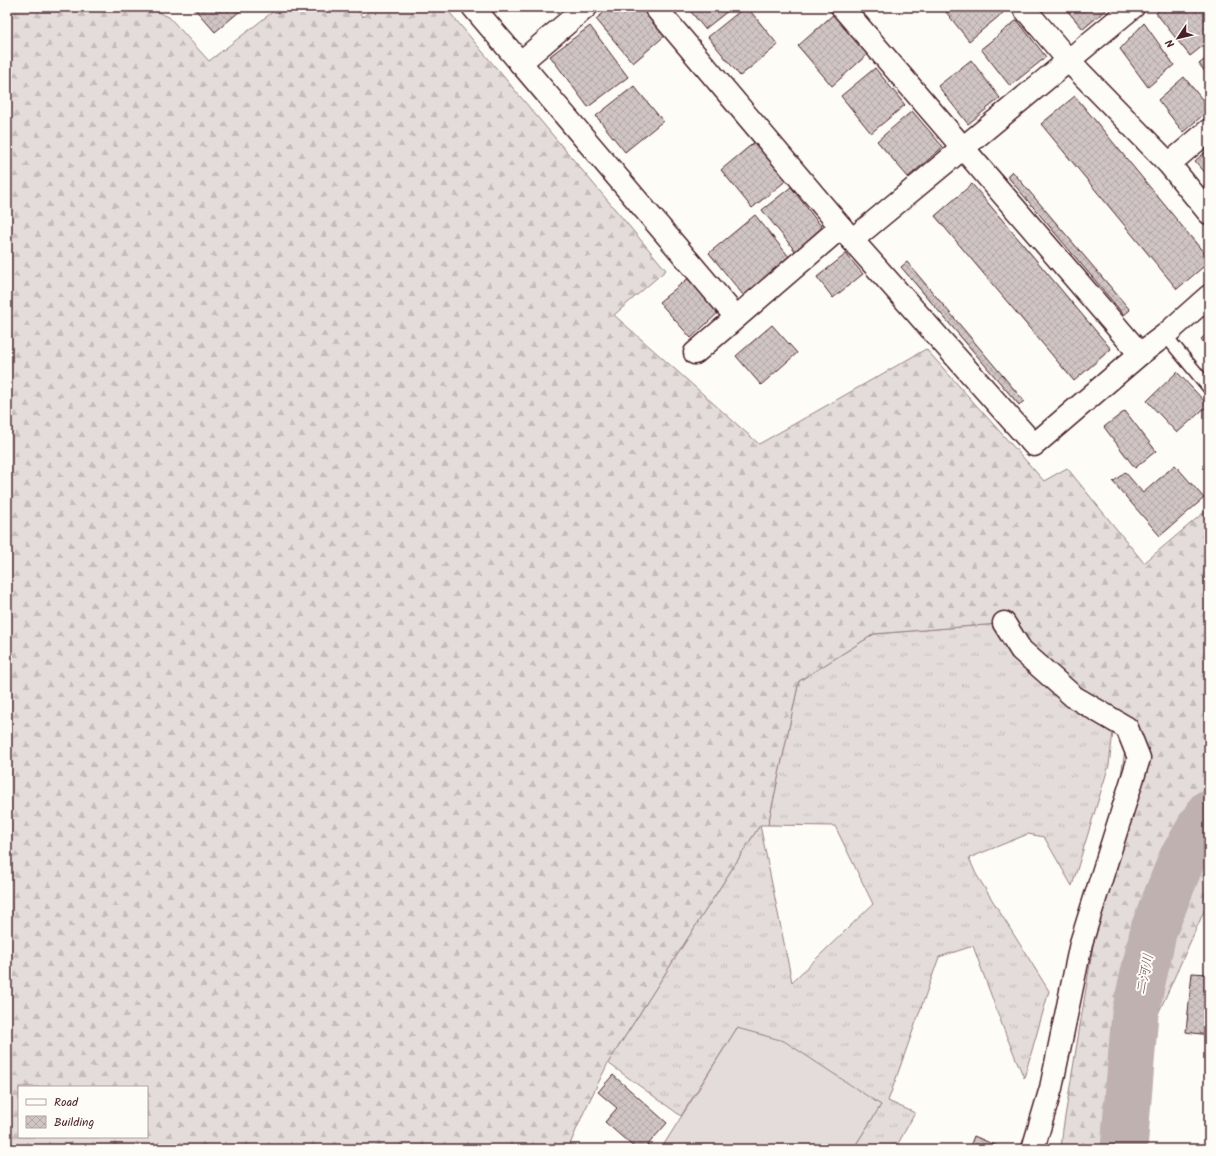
<svg xmlns="http://www.w3.org/2000/svg" width="1216" height="1156" font-family="Kalam,'Klee One',sans-serif">
<style>
.grass{fill:url(#grass-tufts);stroke:#967e82}
.forest{fill:url(#forest-firs);stroke:#967e82;fill-rule:evenodd}
.garden{fill:#e3dcda;stroke:#967e82}
.lines{fill:none;stroke-linecap:round;stroke-linejoin:round}
.river{stroke:#c0b1b1;stroke-width:47}
.building{fill:url(#building-cross-hatch);stroke:#4a1f2b}
.lane-casing{stroke:#4a1f2b;stroke-width:15}
.street-casing{stroke:#4a1f2b;stroke-width:25}
.lane{stroke:#fdfcf7;stroke-width:12}
.street{stroke:#fdfcf7;stroke-width:22}
.labels{text-anchor:middle;stroke-width:4;stroke-linejoin:round;paint-order:stroke}
.water-label{font-size:14px;font-style:italic;fill:#73525a;stroke:#fdfcf7}
</style>
<defs>
<pattern id="grass-tufts" width="24" height="20" patternUnits="userSpaceOnUse"><rect width="24" height="20" fill="#e3dcda"/><path d="M3 7l-1-3M5 7V3M7 7l1-3M15 17l-1-3M17 17v-4M19 17l1-3" fill="none" stroke="#c4bcbb"/></pattern>
<pattern id="forest-firs" width="22" height="20" patternUnits="userSpaceOnUse"><rect width="22" height="20" fill="#e3dcda"/><path d="M5 1l3.5 6h-7zM16 11l3.5 6h-7z" fill="#c4bcbb"/></pattern>
<pattern id="building-cross-hatch" width="8" height="8" patternUnits="userSpaceOnUse"><rect width="8" height="8" fill="#d0c5c4"/><path d="M0 0l8 8M0 8l8-8" fill="none" stroke="#b4a9a9"/></pattern>
</defs>
<rect width="100%" height="100%" fill="#fdfcf7"/>
<filter id="ink" filterUnits="userSpaceOnUse"><feTurbulence type="fractalNoise" baseFrequency=".025" numOctaves="2"/><feDisplacementMap in="SourceGraphic" scale="8" xChannelSelector="R" yChannelSelector="G"/><feConvolveMatrix kernelMatrix="1 2 1 2 8 2 1 2 1" color-interpolation-filters="sRGB"/></filter>
<g filter="url(#ink)">
<polygon class="grass" points="998,624 1113,732 1109,765 1072,886 1044,837 1028,834 969,858 976,874 1049,991 1024,1078 1004,1030 973,946 939,957 888,1101 915,1113 895,1149 853,1149 881,1105 737,1028 681,1116 608,1063 760,825 792,982 873,904 835,826 768,825 799,681 874,634"/>
<path class="forest" d="M 7,7 L 146,7 L 169,17 L 209,61 L 279,7 L 354,7 L 363,17 L 374,7 L 445,7 L 666,270 L 614,315 L 759,444 L 926,349 L 1044,481 L 1067,468 L 1144,563 L 1209,508 L 1209,900 L 1154,1023 L 1134,1149 L 1061,1149 L 1063,1129 L 1129,726 L 998,624 L 874,634 L 799,681 L 768,825 L 760,825 L 608,1063 L 583,1114 L 568,1149 L 7,1149 ZM 19,1087 L 147,1087 L 147,1137 L 19,1137 Z"/>
<polygon class="garden" points="737,1028 784,1041 881,1105 853,1149 661,1149"/>
<g class="lines">
<polyline class="river" points="1124,1149 1135,1013 1154,929 1182,859 1209,813"/>
</g>
<g class="building">
<polygon points="193,7 245,7 215,32"/>
<polygon points="611,7 646,7 668,33 633,63 596,19"/>
<polygon points="687,7 733,7 705,29"/>
<polygon points="745,7 747,7 778,45 740,76 708,37"/>
<polygon points="942,7 1000,7 1004,12 969,41"/>
<polygon points="1064,7 1105,7 1107,9 1083,29"/>
<polygon points="1164,7 1208,7 1209,41 1190,56 1156,13"/>
<polygon points="835,13 869,53 832,86 798,46"/>
<polygon points="1017,20 1046,57 1010,86 981,49"/>
<polygon points="1144,23 1174,65 1148,87 1120,49"/>
<polygon points="590,26 628,77 588,107 550,56"/>
<polygon points="1209,56 1209,77 1199,64"/>
<polygon points="971,60 1000,98 968,124 938,86"/>
<polygon points="875,68 905,105 871,133 841,96"/>
<polygon points="1184,77 1209,108 1209,110 1183,132 1158,100"/>
<polygon points="634,86 663,121 625,152 596,116"/>
<polygon points="1075,96 1209,259 1209,262 1177,289 1041,124"/>
<polygon points="912,111 943,147 908,177 877,141"/>
<polygon points="757,140 788,179 752,208 721,170"/>
<polygon points="1209,149 1209,177 1195,161"/>
<polygon points="1012,171 1130,310 1124,315 1007,176"/>
<polygon points="972,184 1111,349 1074,381 935,216"/>
<polygon points="791,187 824,230 796,252 762,210"/>
<polygon points="755,215 790,258 744,296 709,253"/>
<polygon points="846,254 863,274 833,298 817,277"/>
<polygon points="907,262 1024,401 1019,405 901,267"/>
<polygon points="691,276 720,311 691,338 659,302"/>
<polygon points="772,325 797,353 761,385 736,356"/>
<polygon points="1209,332 1209,349 1201,339"/>
<polygon points="1177,372 1208,405 1177,433 1147,401"/>
<polygon points="1125,411 1156,451 1135,468 1104,427"/>
<polygon points="1175,465 1204,498 1160,536 1113,482 1125,472 1143,493"/>
<polygon points="1192,973 1209,974 1209,1035 1186,1032"/>
<polygon points="613,1075 667,1123 644,1149 636,1149 605,1122 617,1108 598,1092"/>
<polygon points="974,1136 1004,1149 969,1149"/>
</g>
<g class="lines">
<defs>
<polyline id="lane" points="1165,335 1209,388"/>
<g id="street">
<polyline points="473,7 736,317"/>
<polyline points="655,7 852,240 1034,445 1140,354 1165,335 1209,296"/>
<polyline points="842,7 1140,354"/>
<polyline points="1023,7 1069,61 1169,164 1209,213"/>
<polyline points="520,63 586,7"/>
<polyline points="1169,164 1209,130"/>
<polyline points="852,240 1133,7"/>
<polyline points="695,353 841,227"/>
<polyline points="1004,623 1021,650 1074,697 1127,728 1139,758 1081,943 1051,1088 1033,1149"/>
</g>
</defs>
<use href="#lane" class="lane-casing"/>
<use href="#street" class="street-casing"/>
<use href="#lane" class="lane"/>
<use href="#street" class="street"/>
</g>
</g>
<g class="labels">
<g class="water-label">
<text transform="translate(1144 974) rotate(-78)" y="5">二河川</text>
</g>
</g>
<rect width="1216" height="1156" fill="none" stroke="#fdfcf7" stroke-width="24"/>
<rect x="12" y="12" width="1192" height="1132" fill="none" stroke="#4a1f2b" stroke-width="1.5" filter="url(#ink)"/>
<rect x="18" y="1086" width="130" height="52" fill="#fdfcf7" stroke="#b5a4a5"/>
<rect x="26" y="1099" width="20" height="6" fill="#fdfcf7" stroke="#b5a4a5"/>
<text x="54" y="1106" font-size="12" fill="#4a1f2b">Road</text>
<rect x="26" y="1116" width="20" height="12" fill="url(#building-cross-hatch)" stroke="#b5a4a5"/>
<text x="54" y="1126" font-size="12" fill="#4a1f2b">Building</text>
<g transform="translate(1178 38) rotate(235)" stroke="#fdfcf7" stroke-width="3" paint-order="stroke">
<path d="M0-3L7 15L0 10L-7 15Z" fill="#4a1f2b"/>
<text y="-6" font-size="11" font-weight="bold" text-anchor="middle" fill="#4a1f2b">N</text>
</g>
</svg>
